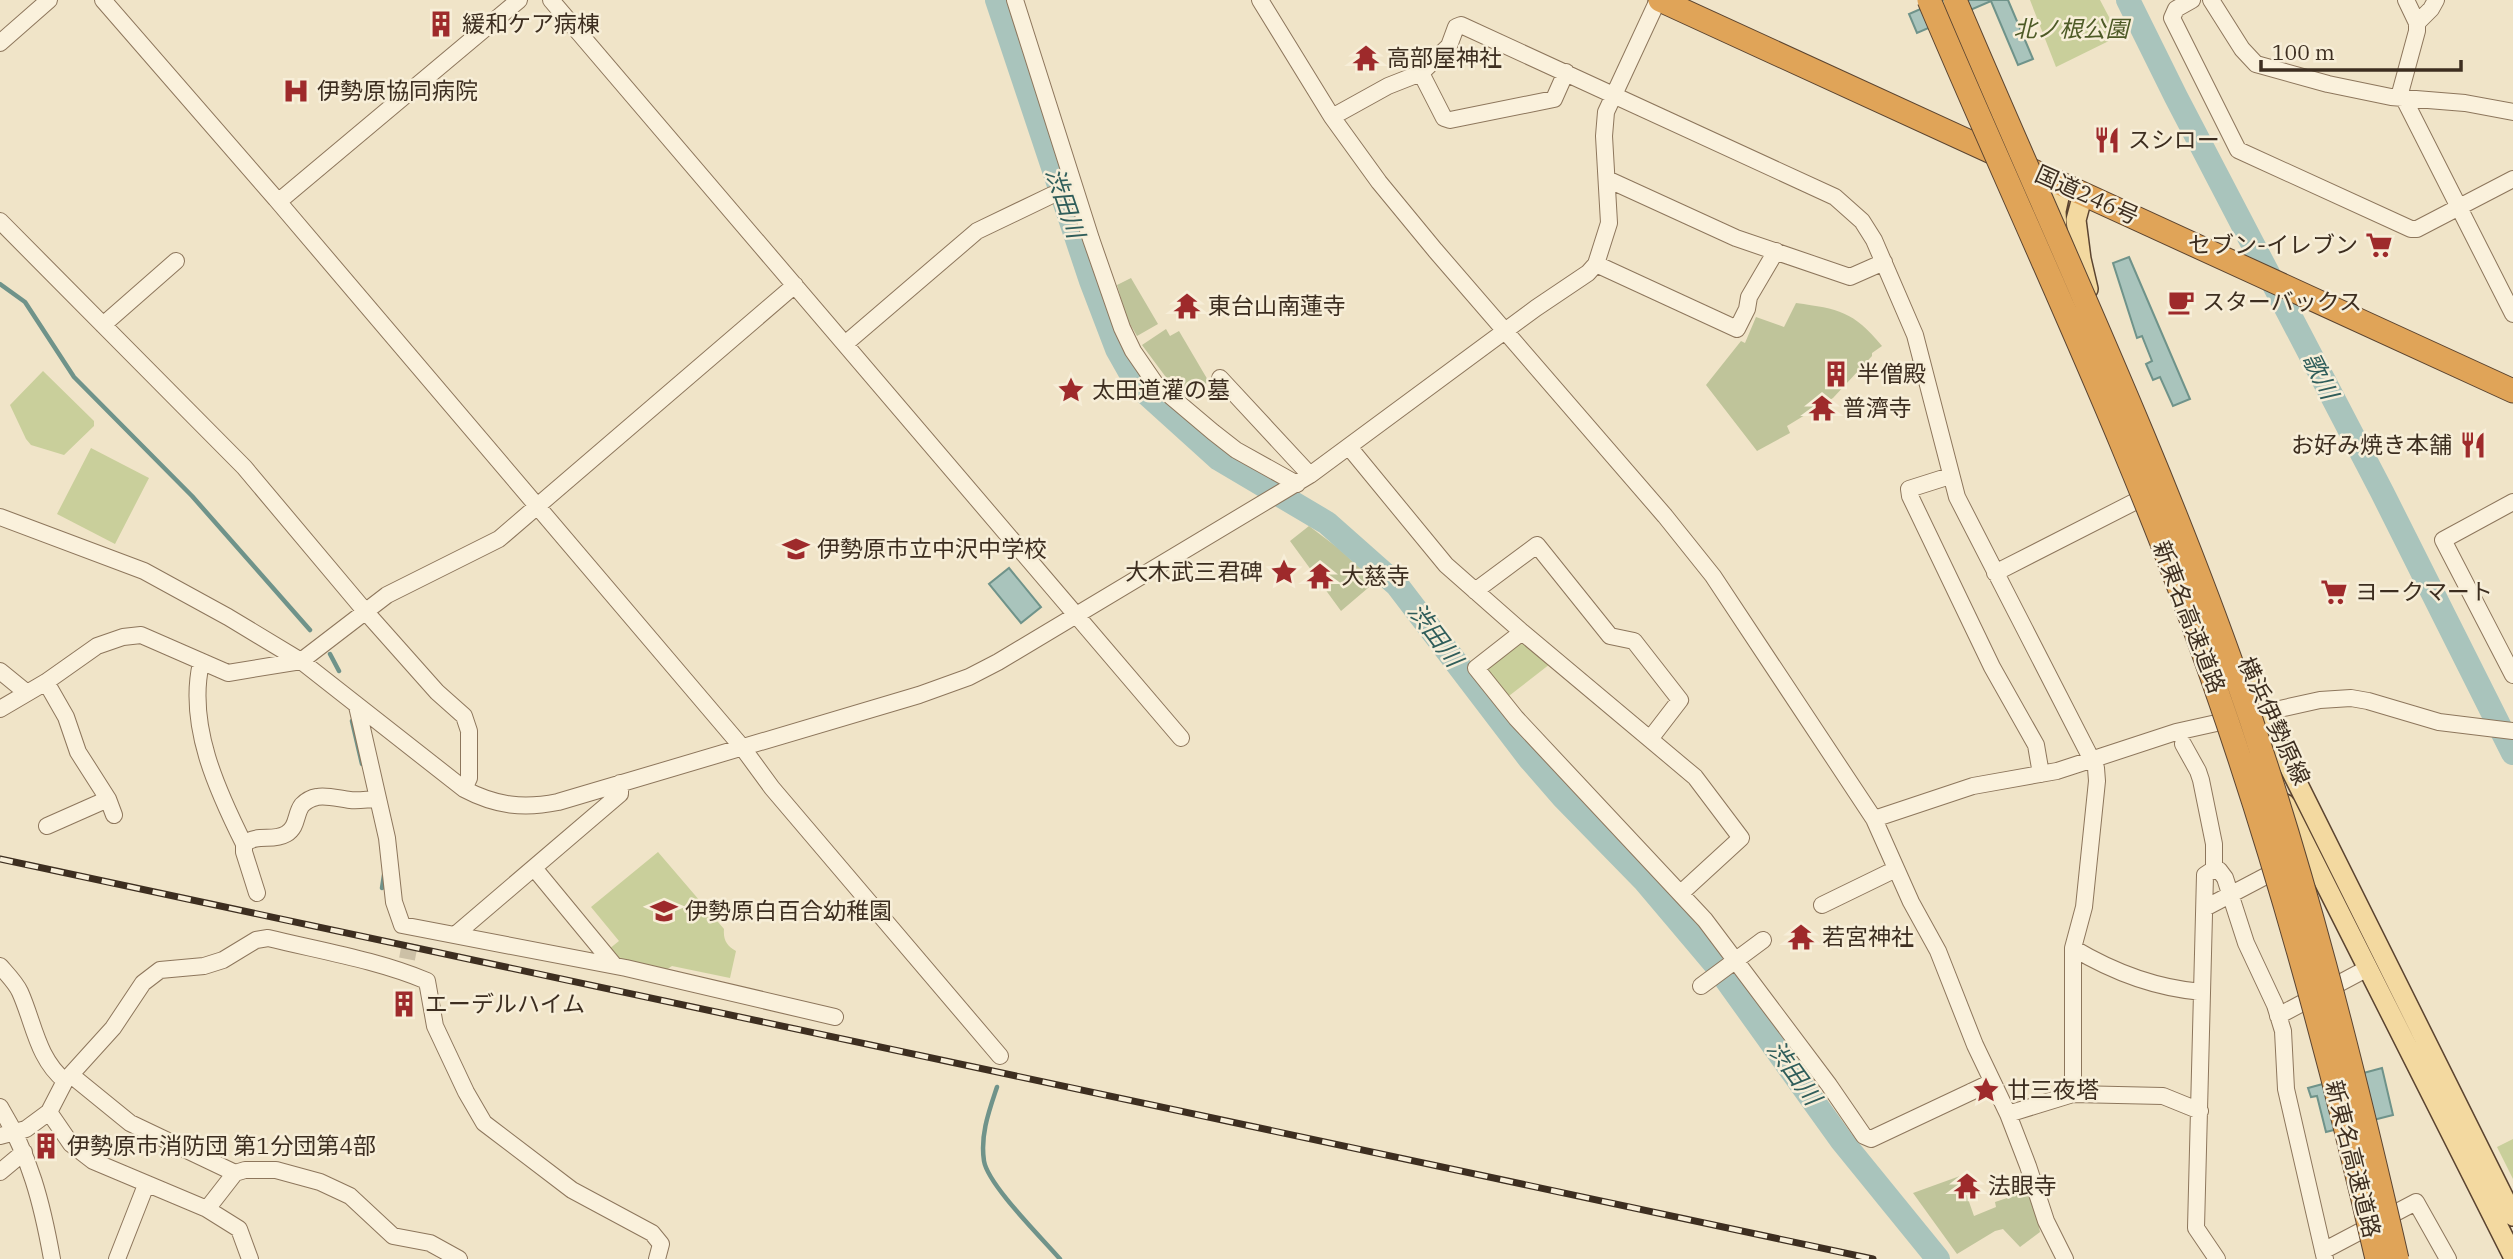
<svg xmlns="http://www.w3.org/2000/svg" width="2513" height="1259" viewBox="0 0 2513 1259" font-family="'IBM Plex Serif','Noto Sans JP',serif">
<rect width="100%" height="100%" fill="#f0e4c8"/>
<path fill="#c9cf9b" d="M2030 0H2100L2119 36 2056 67Z
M43 371 94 421V426L64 455 31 445 26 439 10 405Z
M91 448 149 478 115 544 57 514Z
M1519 639 1550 664 1505 699 1485 666Z
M658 852 724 929C723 940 727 946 736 951L730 978 672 966 663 972 620 962 609 949 619 941 591 907Z
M2513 1139V1179L2497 1147Z"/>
<path fill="#bfc49a" d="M1131 278 1158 324 1137 336 1127 319 1117 285Z
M1796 303C1839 309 1853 311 1882 346L1872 353V356L1833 398 1787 426 1790 433 1757 451 1706 385 1741 341 1745 343 1756 317 1784 327Z
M1166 329 1170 336 1179 331 1209 382 1184 394 1168 380 1142 345Z
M1309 526 1338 548 1375 582 1341 611 1290 541Z
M1960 1176 1974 1216 1996 1207 1995 1202 2028 1191 2038 1221 2040 1232 2020 1247 2003 1229 1995 1231 1957 1254 1913 1193Z"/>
<path fill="#a9c4bc" stroke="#6f938a" stroke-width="2" d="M1941 0H2008L2033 59 2018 65 1991 1 1917 33 1909 14Z
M2129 257 2190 399 2173 406 2160 377 2153 380 2146 364 2152 361 2142 336 2137 338 2113 263Z
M1009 568 1041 607 1021 623 989 584Z
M2382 1068 2393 1115 2326 1132 2317 1096 2311 1097 2308 1088Z"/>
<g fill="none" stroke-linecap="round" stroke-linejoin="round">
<path stroke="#6f938a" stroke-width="4.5" d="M0 284 25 302 74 377 192 496 310 630
M330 654 339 671
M352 721 362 764
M382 888 384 875
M997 1087C989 1111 980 1135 984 1161 988 1185 1042 1238 1060 1259"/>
<path stroke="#a9c4bc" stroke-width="24" d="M997 0 1091 281 1117 349 1130 372 1146 393 1219 459 1327 523 1397 585 1529 758 1563 797 1644 880 1715 964 1842 1141 1938 1259
M2128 0 2176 97 2382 492 2513 753"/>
<path stroke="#ccc0a6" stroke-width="16" stroke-dasharray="16 8" stroke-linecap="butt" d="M407 959 411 938"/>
<g stroke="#8d765c" stroke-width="18">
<path id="minor" d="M103 0 276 199 284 197 519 0
M551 0 1181 738
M1015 0 1091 239 1122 328 1133 351 1155 383 1213 432 1236 450 1297 484
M1260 0 1332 117 1379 182 1435 250 1665 516 1713 576 1874 819 1911 902 1938 951 1975 1045 2008 1114 2028 1166 2046 1221 2065 1259
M2192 0 2176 9 2172 18 2238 150 2411 229H2417L2513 179
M2211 0 2242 49 2256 64 2328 84 2391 97 2465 103 2513 112
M2417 23 2431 9 2436 0
M0 43 49 0
M1421 73 1444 118 1450 120 1554 99 1566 72
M2399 97 2417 31V23L2406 0
M2403 97 2513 314
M1332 117 1388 86 1421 73 1449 46 1456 27 1461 25 1835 197 1862 221 1874 240 1915 335 1957 497 2096 768 2097 781 2084 907 2073 948V1094
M1607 179 1736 238 1850 277 1884 262
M276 199 742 747 772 788 1000 1056
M0 221 244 467 365 611 437 692 464 716 469 731V778L464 789
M1596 264 1737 329 1747 309 1749 297 1776 251
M103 325 176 261
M845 344 977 231 1052 195
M1220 378 1310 475
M1349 447 1446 565 1522 632 1695 777 1741 838 1681 893
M1950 476 1909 489 1910 496 1992 667 2036 745 2041 774
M2513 502 2443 540 2513 675
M0 517 144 571 228 617 301 661 464 789C496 806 524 809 558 802L919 695 969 677 998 662 1310 475 1536 308 1588 273 1596 264 1609 223 1604 136 1606 112 1658 0
M1995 573 2148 495
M1475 591 1537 545 1610 636 1634 641 1680 700 1650 739
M1522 632 1476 668 1516 718 1705 920 1829 1085 1864 1136 1871 1139 1992 1082
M201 663C187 725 217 790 244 844
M0 671 27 693
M46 682 66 717 78 752 108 799 114 815
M357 706 387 838 394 902 402 925 626 968 835 1017
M0 709 46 682 97 646 123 637 141 635 228 673 301 661 387 595 499 539 795 285
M2183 744 2198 771 2201 780 2214 844V869L2205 875 2196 1228 2217 1259
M1874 819 1973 786 2057 771 2176 732 2320 700 2351 698 2368 701 2439 722 2513 731
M47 826 108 799
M534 868 614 965
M2214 869 2219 870 2225 878 2246 943 2275 1005 2283 1031 2286 1089 2325 1259
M257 893 244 852V844C258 833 272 842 286 834 298 827 295 814 302 805 306 801 311 798 317 797 327 795 340 799 350 800 359 801 369 799 378 799
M1822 905 1896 869
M2205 908 2283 867
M455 935 620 794V783
M2073 948C2113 972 2154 988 2202 992
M0 966C7 974 16 983 20 992 34 1023 37 1058 65 1081
M1701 986 1763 940
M2278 1016 2368 968
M71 1075 130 1123 235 1173
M0 1107C30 1156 42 1203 52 1259
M49 1112 65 1081 113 1028 143 983 160 970 204 966 223 960 256 940 268 938C321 951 377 960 427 981L435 1026 466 1092 484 1123 572 1190 652 1233 661 1244 657 1259
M2008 1114 2073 1094 2163 1096 2200 1111
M0 1136 26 1129 49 1112 71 1144 93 1161 207 1209 239 1229 250 1259
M0 1172 24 1152
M207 1209 235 1173 245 1170H276L320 1182 350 1196 393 1236 430 1243 459 1259
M2323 1251 2416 1202 2448 1259
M117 1259 146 1185"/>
</g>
<g stroke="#5b4430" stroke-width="22">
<path id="major" d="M2083 194 2076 220 2081 259 2088 289
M2057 231 2056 211 2062 184
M2249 686 2513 1216
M2285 804 2513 1256"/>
</g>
<g stroke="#5b4430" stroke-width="25">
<path id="highway" d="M1660 0 2513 391"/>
</g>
<use href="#minor" stroke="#faf1dc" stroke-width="16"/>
<use href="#major" stroke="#f3d9a0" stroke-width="19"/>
<use href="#highway" stroke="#e0a458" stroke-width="23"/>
<g stroke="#3d2e20" stroke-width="7">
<path id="rail" d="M0 859 1873 1259"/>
</g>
<use href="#rail" stroke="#f7eed8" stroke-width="4.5" stroke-dasharray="13" stroke-linecap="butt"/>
<g stroke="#5b4430" stroke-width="25" stroke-linecap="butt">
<path id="highway-bridge" d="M1929 0C2025 227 2133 450 2214 683 2280 871 2332 1064 2377 1259
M1955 0C2050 225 2155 446 2236 676 2303 866 2352 1063 2397 1259"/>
</g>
<use href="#highway-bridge" stroke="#e0a458" stroke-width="23"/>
</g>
<defs>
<g id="building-bare" transform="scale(2.1)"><path d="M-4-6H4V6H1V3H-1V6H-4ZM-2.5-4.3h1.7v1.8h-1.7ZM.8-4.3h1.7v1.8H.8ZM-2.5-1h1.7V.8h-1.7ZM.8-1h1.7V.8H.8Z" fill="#9e2a2b" stroke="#f7eed8" stroke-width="2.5" paint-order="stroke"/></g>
<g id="temple-bare" transform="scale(2.1)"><path d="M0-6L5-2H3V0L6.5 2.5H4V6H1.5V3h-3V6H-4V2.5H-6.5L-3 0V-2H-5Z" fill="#9e2a2b" stroke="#f7eed8" stroke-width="2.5" paint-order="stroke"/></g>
<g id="hospital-bare" transform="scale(2.1)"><path d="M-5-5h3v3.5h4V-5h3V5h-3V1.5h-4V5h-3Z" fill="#9e2a2b" stroke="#f7eed8" stroke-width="2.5" paint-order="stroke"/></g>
<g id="restaurant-bare" transform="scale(2.1)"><path d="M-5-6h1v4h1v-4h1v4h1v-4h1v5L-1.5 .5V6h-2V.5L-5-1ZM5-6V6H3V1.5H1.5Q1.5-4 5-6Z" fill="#9e2a2b" stroke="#f7eed8" stroke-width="2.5" paint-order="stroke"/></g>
<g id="supermarket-bare" transform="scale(2.1)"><path d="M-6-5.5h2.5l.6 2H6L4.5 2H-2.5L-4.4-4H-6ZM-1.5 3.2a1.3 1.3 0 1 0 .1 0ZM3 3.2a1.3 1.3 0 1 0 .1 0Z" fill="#9e2a2b" stroke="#f7eed8" stroke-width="2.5" paint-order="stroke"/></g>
<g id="cafe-bare" transform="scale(2.1)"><path d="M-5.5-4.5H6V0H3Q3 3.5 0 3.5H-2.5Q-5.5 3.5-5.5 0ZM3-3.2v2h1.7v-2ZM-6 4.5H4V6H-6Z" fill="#9e2a2b" stroke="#f7eed8" stroke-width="2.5" paint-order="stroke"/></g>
<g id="sight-bare" transform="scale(2.1)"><path d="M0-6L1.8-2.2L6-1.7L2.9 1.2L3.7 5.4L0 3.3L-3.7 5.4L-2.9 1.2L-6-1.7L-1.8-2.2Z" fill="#9e2a2b" stroke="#f7eed8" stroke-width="2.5" paint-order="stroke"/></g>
<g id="school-bare" transform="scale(2.1)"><path d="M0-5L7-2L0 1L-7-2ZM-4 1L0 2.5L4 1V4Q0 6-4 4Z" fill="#9e2a2b" stroke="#f7eed8" stroke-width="2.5" paint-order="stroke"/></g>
</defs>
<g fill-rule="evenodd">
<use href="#building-bare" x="441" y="24"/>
<use href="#temple-bare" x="1366" y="58"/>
<use href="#hospital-bare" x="296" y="91"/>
<use href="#restaurant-bare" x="2107" y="140"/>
<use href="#supermarket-bare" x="2379" y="245"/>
<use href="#cafe-bare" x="2181" y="302"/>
<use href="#temple-bare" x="1187" y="306"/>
<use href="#building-bare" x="1836" y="374"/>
<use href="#sight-bare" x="1071" y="390"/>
<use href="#temple-bare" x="1822" y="408"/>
<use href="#restaurant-bare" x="2473" y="445"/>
<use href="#school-bare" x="796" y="549"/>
<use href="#sight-bare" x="1284" y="572"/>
<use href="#temple-bare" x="1320" y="576"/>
<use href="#supermarket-bare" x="2334" y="592"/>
<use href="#school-bare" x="664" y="911"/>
<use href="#temple-bare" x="1801" y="937"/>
<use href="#building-bare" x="404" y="1004"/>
<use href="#sight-bare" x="1986" y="1090"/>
<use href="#building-bare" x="46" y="1146"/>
<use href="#temple-bare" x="1967" y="1186"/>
</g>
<g text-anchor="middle" stroke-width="5" stroke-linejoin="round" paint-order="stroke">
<g font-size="23" fill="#3d2e20" stroke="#f7eed8" text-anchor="start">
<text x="462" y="32">緩和ケア病棟</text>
<text x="1387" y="66">高部屋神社</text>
<text x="317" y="99">伊勢原協同病院</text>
<text x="2128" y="148">スシロー</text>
<text x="2358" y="253" text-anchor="end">セブン-イレブン</text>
<text x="2202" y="310">スターバックス</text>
<text x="1208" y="314">東台山南蓮寺</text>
<text x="1857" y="382">半僧殿</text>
<text x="1092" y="398">太田道灌の墓</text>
<text x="1843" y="416">普濟寺</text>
<text x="2452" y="453" text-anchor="end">お好み焼き本舗</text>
<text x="817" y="557">伊勢原市立中沢中学校</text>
<text x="1263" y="580" text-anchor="end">大木武三君碑</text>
<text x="1341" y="584">大慈寺</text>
<text x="2355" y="600">ヨークマート</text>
<text x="685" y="919">伊勢原白百合幼稚園</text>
<text x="1822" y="945">若宮神社</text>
<text x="425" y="1012">エーデルハイム</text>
<text x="2007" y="1098">廿三夜塔</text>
<text x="67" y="1154">伊勢原市消防団 第1分団第4部</text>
<text x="1988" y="1194">法眼寺</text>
</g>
<g font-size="23" font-style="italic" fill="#4d5a26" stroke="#f7eed8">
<text x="2071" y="37">北ノ根公園</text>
</g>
<g font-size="23" fill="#3d2e20" stroke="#f7eed8">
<text transform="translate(2087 195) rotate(24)" y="8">国道246号</text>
<text transform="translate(2189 617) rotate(69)" y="8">新東名高速道路</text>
<text transform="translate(2274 721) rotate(65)" y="8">横浜伊勢原線</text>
<text transform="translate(2353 1159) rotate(76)" y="8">新東名高速道路</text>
</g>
<g font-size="24" font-style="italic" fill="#2f5d5a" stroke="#f7eed8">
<text transform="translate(1065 203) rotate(71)" y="8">渋田川</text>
<text transform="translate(2320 376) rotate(63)" y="8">歌川</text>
<text transform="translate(1435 635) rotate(53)" y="8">渋田川</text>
<text transform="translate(1794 1073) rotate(54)" y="8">渋田川</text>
</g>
</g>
<path d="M2261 60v10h200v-10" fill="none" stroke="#3d2e20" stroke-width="3.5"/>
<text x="2272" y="60" font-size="21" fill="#3d2e20" stroke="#f7eed8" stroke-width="5" paint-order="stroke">100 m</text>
</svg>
